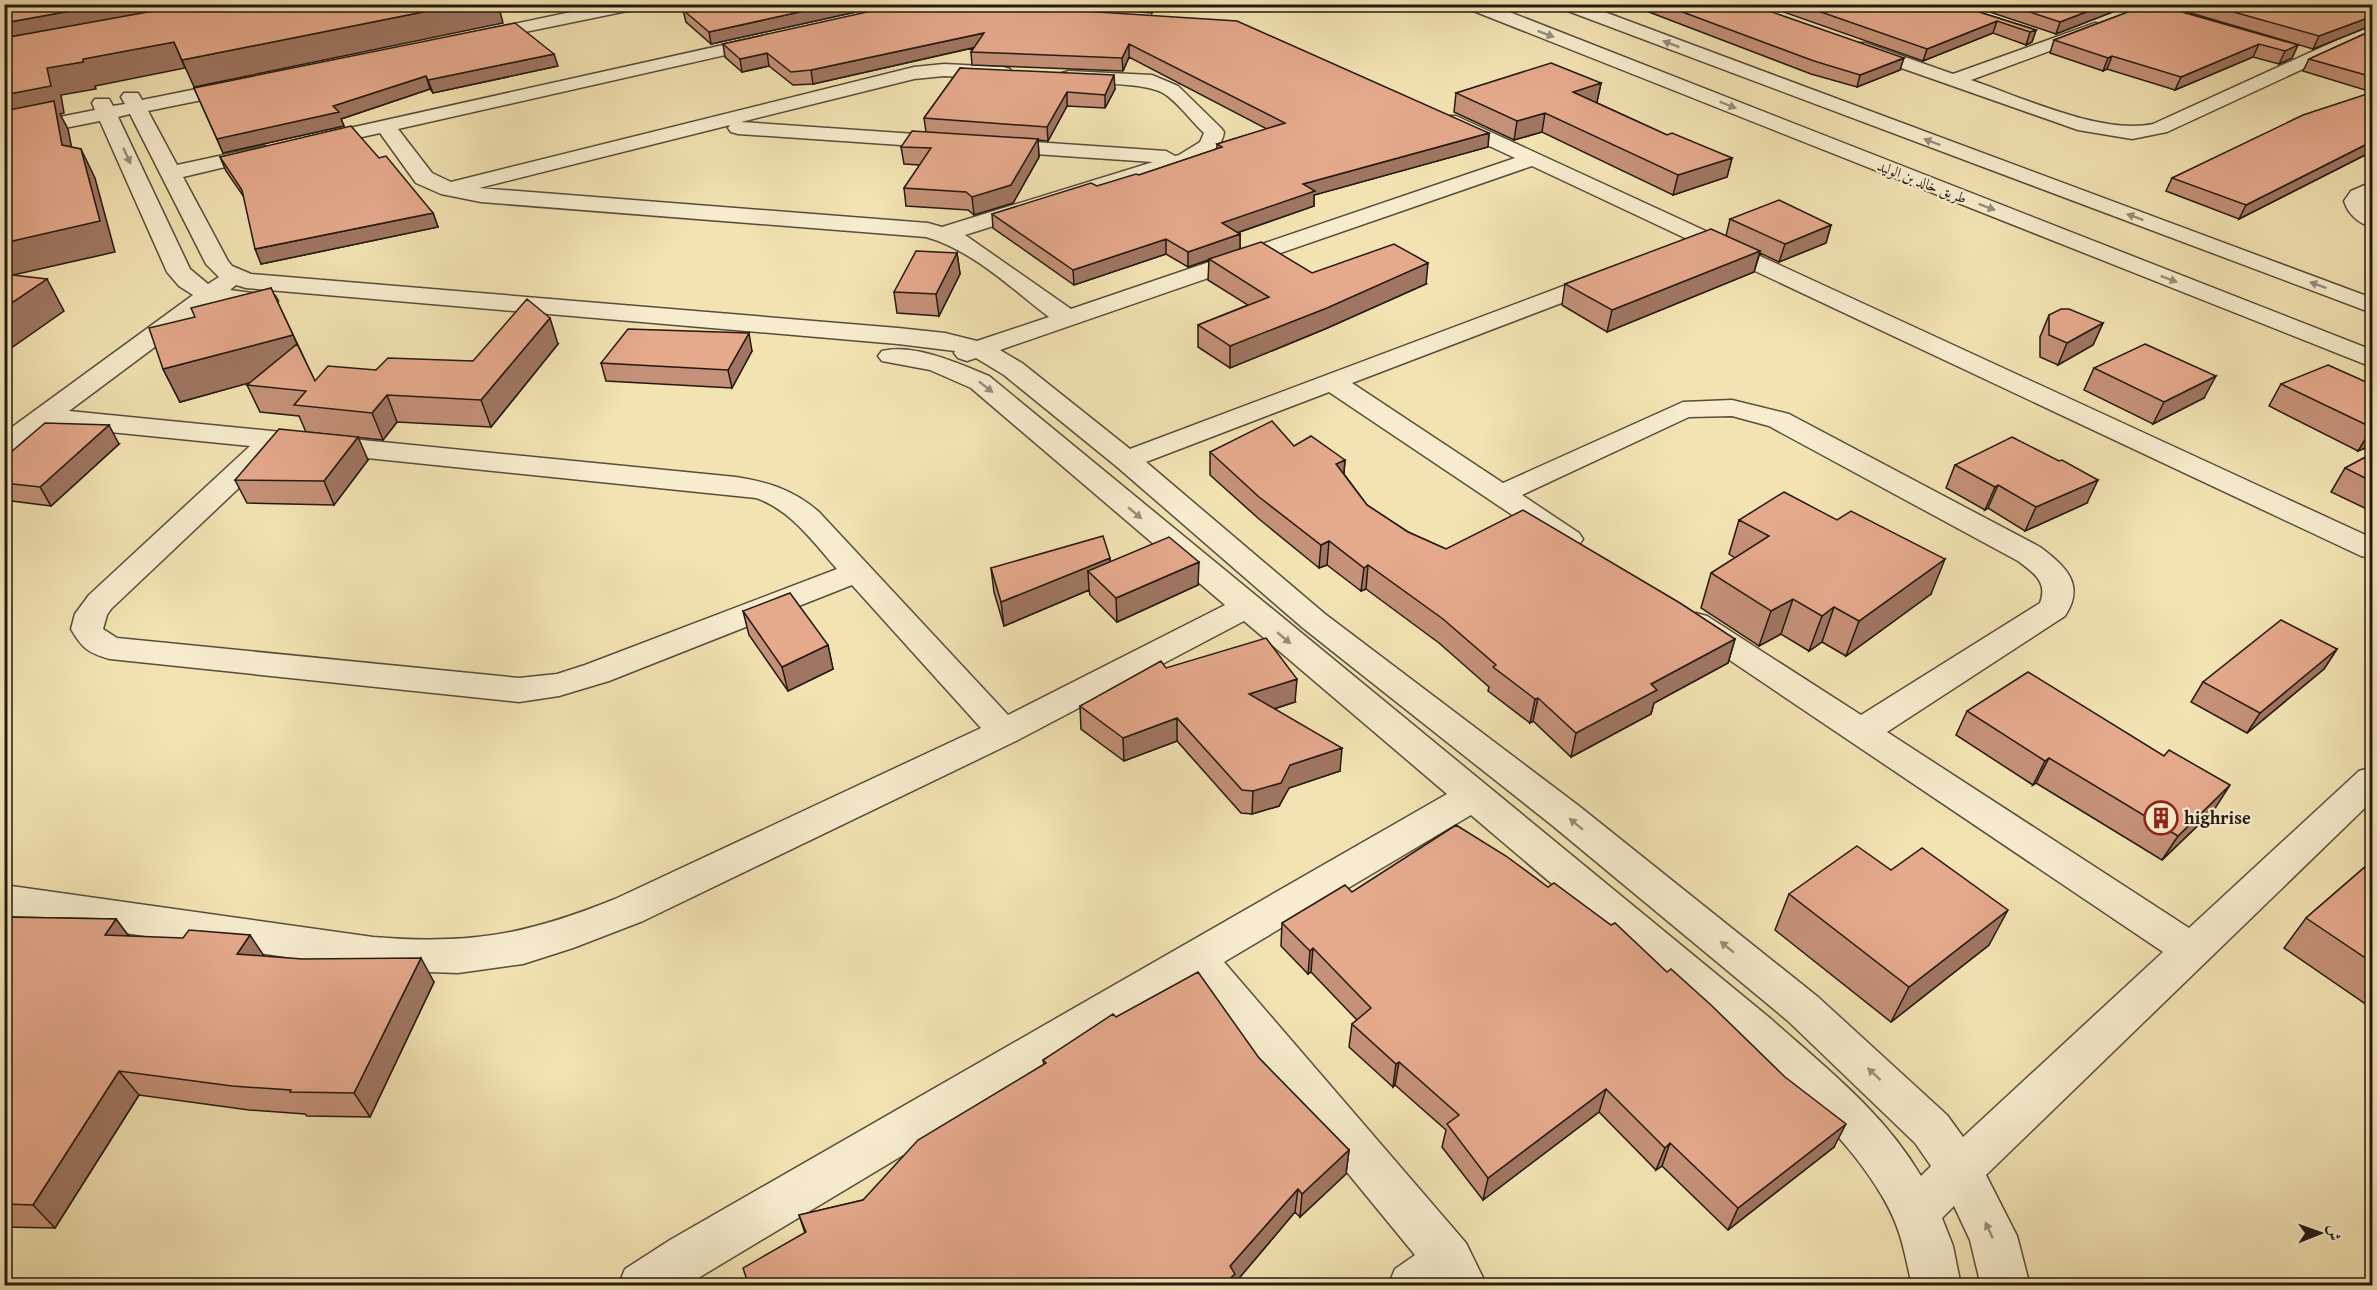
<svg xmlns="http://www.w3.org/2000/svg" width="2377" height="1290" viewBox="0 0 2377 1290" font-family="'Gentium Book Plus',Amiri,serif">
<rect width="100%" height="100%" fill="#f3e3b3"/>
<filter id="stains"><feTurbulence type="fractalNoise" baseFrequency=".00333" numOctaves="4"/><feColorMatrix values="0 0 0 0 .2 0 0 0 0 .09 0 0 0 0 .02 0 0 0 .5 -.17"/></filter>
<radialGradient id="worn" r=".72"><stop offset=".6" stop-color="#630" stop-opacity="0"/><stop offset="1" stop-color="#630" stop-opacity=".3"/></radialGradient>
<g fill="none" stroke-linecap="round" stroke-linejoin="round">
<g stroke="#584c3a" stroke-width="3">
<path id="minor" d="M609 4H645L637 9 476 42 470 41 467 37 470 33 476 32Z
M1464 4H1489L2372 350V367L1466 8Z
M1558 4H1583L2372 298V313L1560 8Z
M2121 4H2149L2191 17 2194 21 2191 25 2185 26 2123 8Z
M2095 23 2101 24 2104 28 2101 32 1971 80C2021 97 2102 135 2153 124L2366 27 2372 26V37L2167 132 2132 139 2078 130 1853 51 1850 47 1853 43H1865L1953 74Z
M768 35 774 36 777 40 774 44 398 129 432 173 451 182 914 67 944 64 1003 67 1010 69 1012 73 1010 77 1003 79 944 76 914 79 741 122 1166 151 1175 156 1179 155 1200 142 1204 133C1191 121 1178 102 1163 93 1143 82 1094 84 1069 83L1062 81 1060 77 1062 73 1069 71 1152 75 1178 86 1221 128 1224 132C1222 149 1206 155 1193 163L965 235 1071 309 1515 158 1442 124 1439 120 1442 116H1456L2372 538V558L2361 556 1532 166 1000 350 1022 363 1130 449 1598 273 1606 271 1614 273 1618 278 1614 283 1352 383 1503 483 1683 402 1732 400 1789 414 2040 547C2065 566 2086 584 2065 616L1887 732 2189 928 2359 771 2372 767V801L1986 1175 2017 1236 2030 1286H1981L1970 1240 1954 1206 1942 1218 1953 1246 1961 1286H1912C1904 1250 1901 1228 1882 1196 1841 1125 1758 1059 1695 1006 1621 942 1546 879 1471 815L1224 962 1466 1243 1487 1286H1388L1395 1269 1415 1255 1191 982 685 1286H618L625 1269 670 1240 1447 794 1244 621 1016 741 643 921 573 948 523 964 458 973 373 970 4 915V885L373 937C469 945 526 935 615 899L981 728 852 585 609 681 559 696 519 702 110 659C88 653 82 648 71 629L75 614 89 595 250 446 50 426 14 453 4 455V433L193 295 179 286 167 272 100 121 4 140V128L95 110 92 103 95 99H109L113 106 125 104 121 97 124 93H138L142 100 241 80 248 82 251 86 248 90 241 92 148 111 177 165 265 146 272 148 275 152 272 156 183 177 228 261 232 266 251 274 898 328 945 333 977 341 1049 317C1011 288 972 250 926 237L481 202 441 194 416 183 380 133 312 148 305 146 302 142 305 138ZM130 114 206 264 219 277 208 284 190 269 118 117ZM730 125 728 128 731 132 738 134 1153 162 942 227 928 223 479 188ZM236 285 246 288 898 344 955 351 954 353 958 358 967 361 976 358 1004 375 1116 466 1303 628 1553 826 1788 1021 1915 1143 1931 1166 1921 1176C1884 1113 1825 1067 1771 1019L989 376C960 364 914 343 882 351L878 356 882 361 930 370 971 388 1225 605 1008 715 819 512C794 490 768 482 736 477L69 411 215 302 266 308 275 306 278 301 275 296 230 290ZM1329 392 1557 545 1568 548 1579 545 1583 539 1579 533 1522 495 1689 417 1732 416 1769 426 2018 561C2034 573 2048 582 2040 603L1861 715 1707 616 1696 613 1685 616 1680 623 1685 630 2163 952 1963 1137 1947 1115 1818 997 1579 806 1325 614 1146 462ZM280 449 756 498C791 510 813 542 837 569L585 665 557 674 519 678 117 638 103 629 107 615 111 609Z
M2372 182V197L2366 201 2372 209V227C2359 224 2348 214 2344 201L2351 191Z"/>
</g>
<use href="#minor" fill="#f7edce" fill-rule="evenodd"/>
</g>
<path fill="#c59178" stroke="#251a11" stroke-width="1.5" d="M708 4H892L711 44 686 22 683 10Z
M973 4 1489 133 1488 147 1314 195V206L1237 233 1240 234V249L1312 273 1426 284 1325 329 1230 368 1198 347V325L1248 305 1208 280 1209 260 1188 267 1166 254 1074 285 993 228 992 214 1139 175 1217 149V144L1267 129 1129 57 1123 71 972 65 971 52 973 48 813 84 793 85 769 66 742 72 725 57 723 44Z
M1021 4H1157L1152 13Z
M1628 4H1749L1900 70 1857 87 1811 74Z
M1761 4H1954L2036 30 2032 42 2026 45 1993 33 1923 61Z
M1966 4H2125L2123 8 2056 34Z
M2149 4 2298 45 2292 58 2279 64 2253 57 2175 90 2107 69 2103 71 2050 53 2054 40Z
M2160 4H2351L2373 10V25L2313 49Z
M2358 4H2373V9Z
M2373 30V151L2239 219 2166 191 2172 178 2372 92 2303 71 2309 59Z
M558 66 433 93 430 89 341 119 344 126 223 153 194 88Z
M960 68 1115 89 1105 108 1067 106 1048 141 1038 140 1039 157 1013 203 974 215 968 210 906 206 904 188 920 165 904 164 901 147 926 132 924 118Z
M1601 83 1597 102H1595L1667 135 1732 158 1727 177 1673 195 1542 132 1514 140 1454 112 1456 93Z
M220 157 379 158 433 213 438 227 261 264 244 197 226 171Z
M1730 219 1831 225 1826 243 1779 262 1760 253 1754 272 1607 332 1562 305 1565 284 1726 236Z
M957 253 960 274 939 316 897 313 894 292Z
M271 288 315 381 376 370 473 361 558 344 491 427 397 422 383 440 306 432 299 416 260 412 247 385 251 382 180 402 163 369Z
M2049 315 2103 323 2093 345 2058 365 2040 357V337Z
M752 351 732 388 606 381 601 363Z
M2094 368 2204 398 2153 424 2084 390Z
M2281 384 2373 385V445L2358 451 2269 406Z
M119 444 51 506 4 500V458Z
M1294 446 1345 460 1344 474 1367 505 1408 532 1446 549 1735 639 1728 663 1654 703 1651 714 1571 757 1533 721 1530 723 1488 691 1489 687 1439 643 1366 589 1361 591 1327 565 1319 568 1259 519 1210 475V452Z
M2373 453V512L2331 492 2345 468Z
M368 460 334 505 247 503 235 480Z
M1955 465 2087 503 2025 531 1988 508 1985 510 1946 488Z
M1739 520 1931 594 1846 656 1822 642 1809 651 1781 634 1759 646 1701 608 1711 573 1735 558 1729 554Z
M1111 562 1198 585 1117 622 1090 595 1089 590 1004 626 994 592 991 568Z
M743 611 828 645 833 669 788 691 749 635Z
M2337 649 2324 669 2247 733 2191 702 2203 682Z
M1166 668 1295 702 1274 709 1340 771 1289 788 1279 806 1252 814 1241 813 1177 741 1124 761 1081 729 1080 706Z
M1967 711 2164 756 2214 810 2162 860 2036 783 2033 785 1956 735Z
M2373 860V1009L2284 948 2306 918Z
M1891 870 1989 945 1891 1022 1775 930 1789 894Z
M1352 892 1834 1147 1728 1230 1662 1166 1656 1170 1599 1112 1483 1200 1442 1147 1446 1130 1395 1085 1393 1087 1349 1047 1352 1024 1357 1020 1311 972 1308 974 1281 946 1282 923Z
M4 917 116 919 128 936 434 982 370 1117 307 1116 305 1114 249 1110 139 1095 55 1228 4 1227Z
M1116 1017 1259 1058 1349 1150 1346 1174 1300 1217 1295 1212 1235 1283 805 1233 799 1215 863 1200 1044 1065 1043 1060Z"/>
<path fill="#a07662" stroke="#251a11" stroke-width="1.5" d="M109 4H257L4 52V23Z
M463 4H498L503 23 194 87 182 60Z
M836 4H892L711 44 709 32Z
M1152 4H1157L1152 13Z
M2107 4H2125L2123 8 2056 34 2060 22Z
M2373 16V25L2313 49 2319 36Z
M1997 21 1993 33 1923 61 1927 49Z
M2036 30 2032 42 2026 45 2030 32Z
M984 33 985 45 813 84 811 70Z
M174 42 185 68 95 86 96 89 61 95 64 113 60 114 68 129 77 174 4 126V95L47 68 83 59Z
M1129 44V57L1123 71 1122 58Z
M2259 44 2253 57 2175 90 2181 77Z
M2298 45 2292 58 2279 64 2285 51Z
M767 53 769 66 742 72 740 59Z
M554 54 558 66 433 93 428 80Z
M2112 56 2107 69 2103 71 2108 58Z
M1904 58 1900 70 1857 87 1860 75Z
M1114 75 1115 89 1105 108V95Z
M426 76 430 89 341 119 344 126 223 153 217 139 333 106Z
M1601 83 1597 102 1570 111 1573 92Z
M1067 92V106L1048 141 1047 127Z
M1545 113 1542 132 1514 140 1517 121Z
M1489 133 1488 147 1314 195V206L1222 238V223L1303 184Z
M1038 139 1039 157 1013 203 974 215 972 197Z
M2373 141V151L2239 219 2246 205Z
M81 149 95 178 115 252 4 277V243Z
M1732 158 1727 177 1673 195 1678 175Z
M433 213 438 227 261 264 255 249Z
M1831 225 1826 243 1779 262 1785 244Z
M1240 234V249L1188 267V252Z
M1166 239V254L1074 285 1073 270Z
M1760 251 1754 272 1607 332 1612 310Z
M957 253 960 274 939 316 936 294Z
M1428 263 1426 284 1325 329 1230 368V346Z
M47 279 64 311 4 353V308Z
M550 318 558 344 491 427 481 400Z
M2103 323 2093 345 2058 365 2067 343Z
M749 333 752 351 732 388 728 370Z
M293 335 307 367 180 402 163 369Z
M2216 376 2204 398 2153 424 2164 402Z
M387 395 397 422 383 440 372 413Z
M109 425 119 444 51 506 40 487Z
M2372 428H2373V445L2358 451Z
M358 437 368 460 334 505 324 481Z
M1345 460 1343 482 1336 464Z
M2098 480 2087 503 2025 531 2036 507Z
M1998 485 1988 508 1985 510 1995 487Z
M1329 541 1327 565 1319 568 1321 545Z
M1110 558 1111 581 1088 571 1089 590 1004 626 1001 602Z
M1945 559 1931 594 1846 656 1859 621Z
M1199 562 1198 585 1117 622 1116 598Z
M1368 565 1366 589 1361 591 1364 568Z
M1793 599 1781 634 1759 646 1771 611Z
M1834 607 1822 642 1809 651 1822 616Z
M1735 639 1728 663 1654 703 1651 714 1571 757 1576 733 1651 684Z
M828 645 833 669 788 691 782 667Z
M2337 649 2324 669 2247 733 2260 713Z
M1297 679 1295 702 1248 717 1249 694Z
M1538 698 1533 721 1530 723 1535 699Z
M1177 718V741L1124 761 1123 738Z
M1342 748 1340 771 1289 788 1279 806 1252 814 1253 791 1290 765Z
M2049 758 2036 783 2033 785 2045 761Z
M2230 785 2214 810 2162 860 2178 836Z
M2008 910 1989 945 1891 1022 1909 987Z
M116 919 134 943 105 935Z
M250 935 266 959 237 954Z
M1313 948 1311 972 1308 974 1310 951Z
M421 958 434 982 370 1117 354 1093Z
M1399 1062 1395 1085 1393 1087 1396 1064Z
M119 1071 139 1095 55 1228 33 1205Z
M1606 1089 1599 1112 1483 1200 1488 1178Z
M1846 1124 1834 1147 1728 1230 1738 1208Z
M1670 1143 1662 1166 1656 1170 1665 1148Z
M1349 1150 1346 1174 1300 1217 1302 1194Z
M1298 1189 1295 1212 1235 1283V1286H1221L1230 1266Z"/>
<path fill="#e5a98c" stroke="#251a11" stroke-width="1.5" d="M4 4H109L4 23Z
M192 4H463L182 60 174 42 83 59V62L47 68 51 86 4 95V38Z
M708 4H836L709 32 683 10Z
M917 4H973L1237 21 1489 133 1303 184 1315 191 1222 223 1240 234 1188 252 1166 239 1073 270 992 214 1091 183 1097 186 1136 174 1139 175 1222 147 1217 144 1285 123 1129 44 1122 58 971 52 984 33 811 70 791 72 767 53 740 59 723 44 894 6Z
M1661 4H1749L1904 58 1860 75 1814 61Z
M1798 4H1954L2036 30 2030 32 1997 21 1927 49Z
M2006 4H2107L2060 22Z
M2149 4H2154L2298 45 2285 51 2259 44 2181 77 2112 56 2108 58 2054 40Z
M2205 4H2351L2373 10V16L2319 36Z
M515 23 554 54 428 80 426 76 333 106 339 112 217 139 194 88Z
M2373 30V77L2309 59Z
M1551 63 1601 83 1573 92 1667 135 1672 133 1732 158 1678 175 1545 113 1517 121 1456 93Z
M960 68 1114 75 1105 95 1067 92 1047 127 924 118Z
M2373 92V141L2246 205 2172 178 2303 115Z
M54 101 62 145 81 149 100 221 4 243V111Z
M351 126 379 158 386 156 433 213 255 249 242 190 220 157Z
M912 131 1038 139 1011 185 972 197 966 192 904 188 931 148 901 147Z
M1779 200 1831 225 1785 244 1730 219Z
M1711 229 1760 251 1612 310 1565 284Z
M1261 242 1312 273 1394 244 1428 263 1327 308 1230 346 1198 325 1269 297 1209 259Z
M916 251 957 253 936 294 894 292Z
M4 274 47 279 4 308Z
M271 288 293 335 163 369 149 328 195 317 191 308Z
M527 299 550 318 481 400 387 395 372 413 294 405 306 391 247 385 297 344 315 381 328 366 376 370 388 358 473 361Z
M2061 309H2069L2103 323 2067 343 2049 335V315Z
M628 329 749 333 728 370 601 363Z
M2145 344 2216 376 2164 402 2094 368Z
M2328 365 2373 385V428L2281 384Z
M1272 421 1294 446 1311 436 1345 460 1336 464 1367 505 1408 532 1446 549 1523 510 1680 603 1735 639 1651 684 1657 690 1576 733 1538 698 1535 699 1493 667 1496 665 1443 619 1368 565 1364 568 1329 541 1321 545 1259 497 1210 452Z
M45 423 109 425 40 487 4 483V458Z
M279 429 358 437 324 481 235 480Z
M2012 437 2059 461 2062 460 2098 480 2036 507 1998 485 1995 487 1955 465Z
M2373 453V482L2345 468Z
M1784 492 1837 520 1851 511 1945 559 1859 621 1834 607 1822 616 1793 599 1771 611 1711 573 1769 536 1739 520Z
M1103 536 1110 558 1001 602 991 568Z
M1169 537 1199 562 1116 598 1088 571Z
M790 593 828 645 782 667 743 611Z
M2281 620 2337 649 2260 713 2203 682Z
M1266 638 1297 679 1249 694 1342 748 1290 765 1281 783 1253 791 1242 790 1177 718 1123 738 1080 706 1161 661 1166 668Z
M2028 672 2164 756 2169 750 2230 785 2178 836 2049 758 2045 761 1967 711Z
M1456 825 1506 856 1548 887 1554 883 1611 925 1615 923 1667 972 1671 969 1711 1005 1785 1077 1846 1124 1738 1208 1670 1143 1665 1148 1606 1089 1488 1178 1447 1124 1459 1115 1399 1062 1396 1064 1352 1024 1371 1008 1313 948 1310 951 1282 923 1345 885 1352 892Z
M1857 846 1891 870 1922 848 2008 910 1909 987 1789 894Z
M2373 860V963L2306 918Z
M4 917 116 919 105 935 183 938 189 930 250 935 237 954 302 959 421 958 354 1093 290 1092 291 1090 232 1086 119 1071 33 1205 4 1204Z
M1198 972 1259 1058 1349 1150 1302 1194 1298 1189 1230 1266 1235 1274 1221 1286H744L748 1283 743 1268 806 1232 799 1215 863 1200 918 1140 1046 1063 1043 1060 1113 1014 1116 1017Z"/>
<defs><path id="oneway-solid" d="M-6-.8H1V-3.2L6.5 0L1 3.2V.8H-6Z" transform="scale(1.5)"/></defs>
<g fill="#988e79">
<use href="#oneway-solid" transform="translate(1546 34) rotate(21)"/>
<use href="#oneway-solid" transform="translate(1671 44) rotate(-159)"/>
<use href="#oneway-solid" transform="translate(1728 105) rotate(22)"/>
<use href="#oneway-solid" transform="translate(1932 142) rotate(-159)"/>
<use href="#oneway-solid" transform="translate(127 156) rotate(65)"/>
<use href="#oneway-solid" transform="translate(1987 207) rotate(21)"/>
<use href="#oneway-solid" transform="translate(2135 217) rotate(-160)"/>
<use href="#oneway-solid" transform="translate(2169 279) rotate(21)"/>
<use href="#oneway-solid" transform="translate(2318 285) rotate(-160)"/>
<use href="#oneway-solid" transform="translate(986 387) rotate(38)"/>
<use href="#oneway-solid" transform="translate(1135 513) rotate(40)"/>
<use href="#oneway-solid" transform="translate(1284 638) rotate(40)"/>
<use href="#oneway-solid" transform="translate(1576 824) rotate(-141)"/>
<use href="#oneway-solid" transform="translate(1727 947) rotate(-141)"/>
<use href="#oneway-solid" transform="translate(1874 1074) rotate(-137)"/>
<use href="#oneway-solid" transform="translate(1989 1230) rotate(-115)"/>
</g>
<defs>
<g id="building-ring" transform="scale(1.725)"><circle r="9.5" fill="#f7edce" stroke="#8f2418" stroke-width="1.5"/><path d="M-4-6H4V6H1V3H-1V6H-4ZM-2.5-4.3h1.7v1.8h-1.7ZM.8-4.3h1.7v1.8H.8ZM-2.5-1h1.7V.8h-1.7ZM.8-1h1.7V.8H.8Z" fill="#8f2418"/></g>
</defs>
<g fill-rule="evenodd">
<use href="#building-ring" x="2161" y="818"/>
</g>
<g text-anchor="middle" stroke-width="4.5" stroke-linejoin="round" paint-order="stroke">
<g font-size="15" fill="#251a11" stroke="#f7edce">
<text transform="translate(1922 182) rotate(21)" y="5">طريق خالد بن الوليد</text>
</g>
<g font-size="18" font-weight="bold" fill="#251a11" stroke="#f7edce" text-anchor="start">
<text x="2184" y="824">highrise</text>
</g>
</g>
<rect width="2377" height="1290" fill="none" stroke="#f3e3b3" stroke-width="24"/>
<rect x="6" y="6" width="2365" height="1278" fill="none" stroke="#251a11" stroke-width="3"/>
<rect x="12" y="12" width="2353" height="1266" fill="none" stroke="#251a11" stroke-width="1.5"/>
<g transform="translate(2320 1233) rotate(89)" stroke="#f7edce" stroke-width="4.5" paint-order="stroke">
<path d="M0-4.5L10 22L0 15L-10 22Z" fill="#251a11"/>
<text y="-9" font-size="16" font-weight="bold" text-anchor="middle" fill="#251a11">ش</text>
</g>
<rect width="100%" height="100%" filter="url(#stains)"/>
<rect width="100%" height="100%" fill="url(#worn)"/>
</svg>
